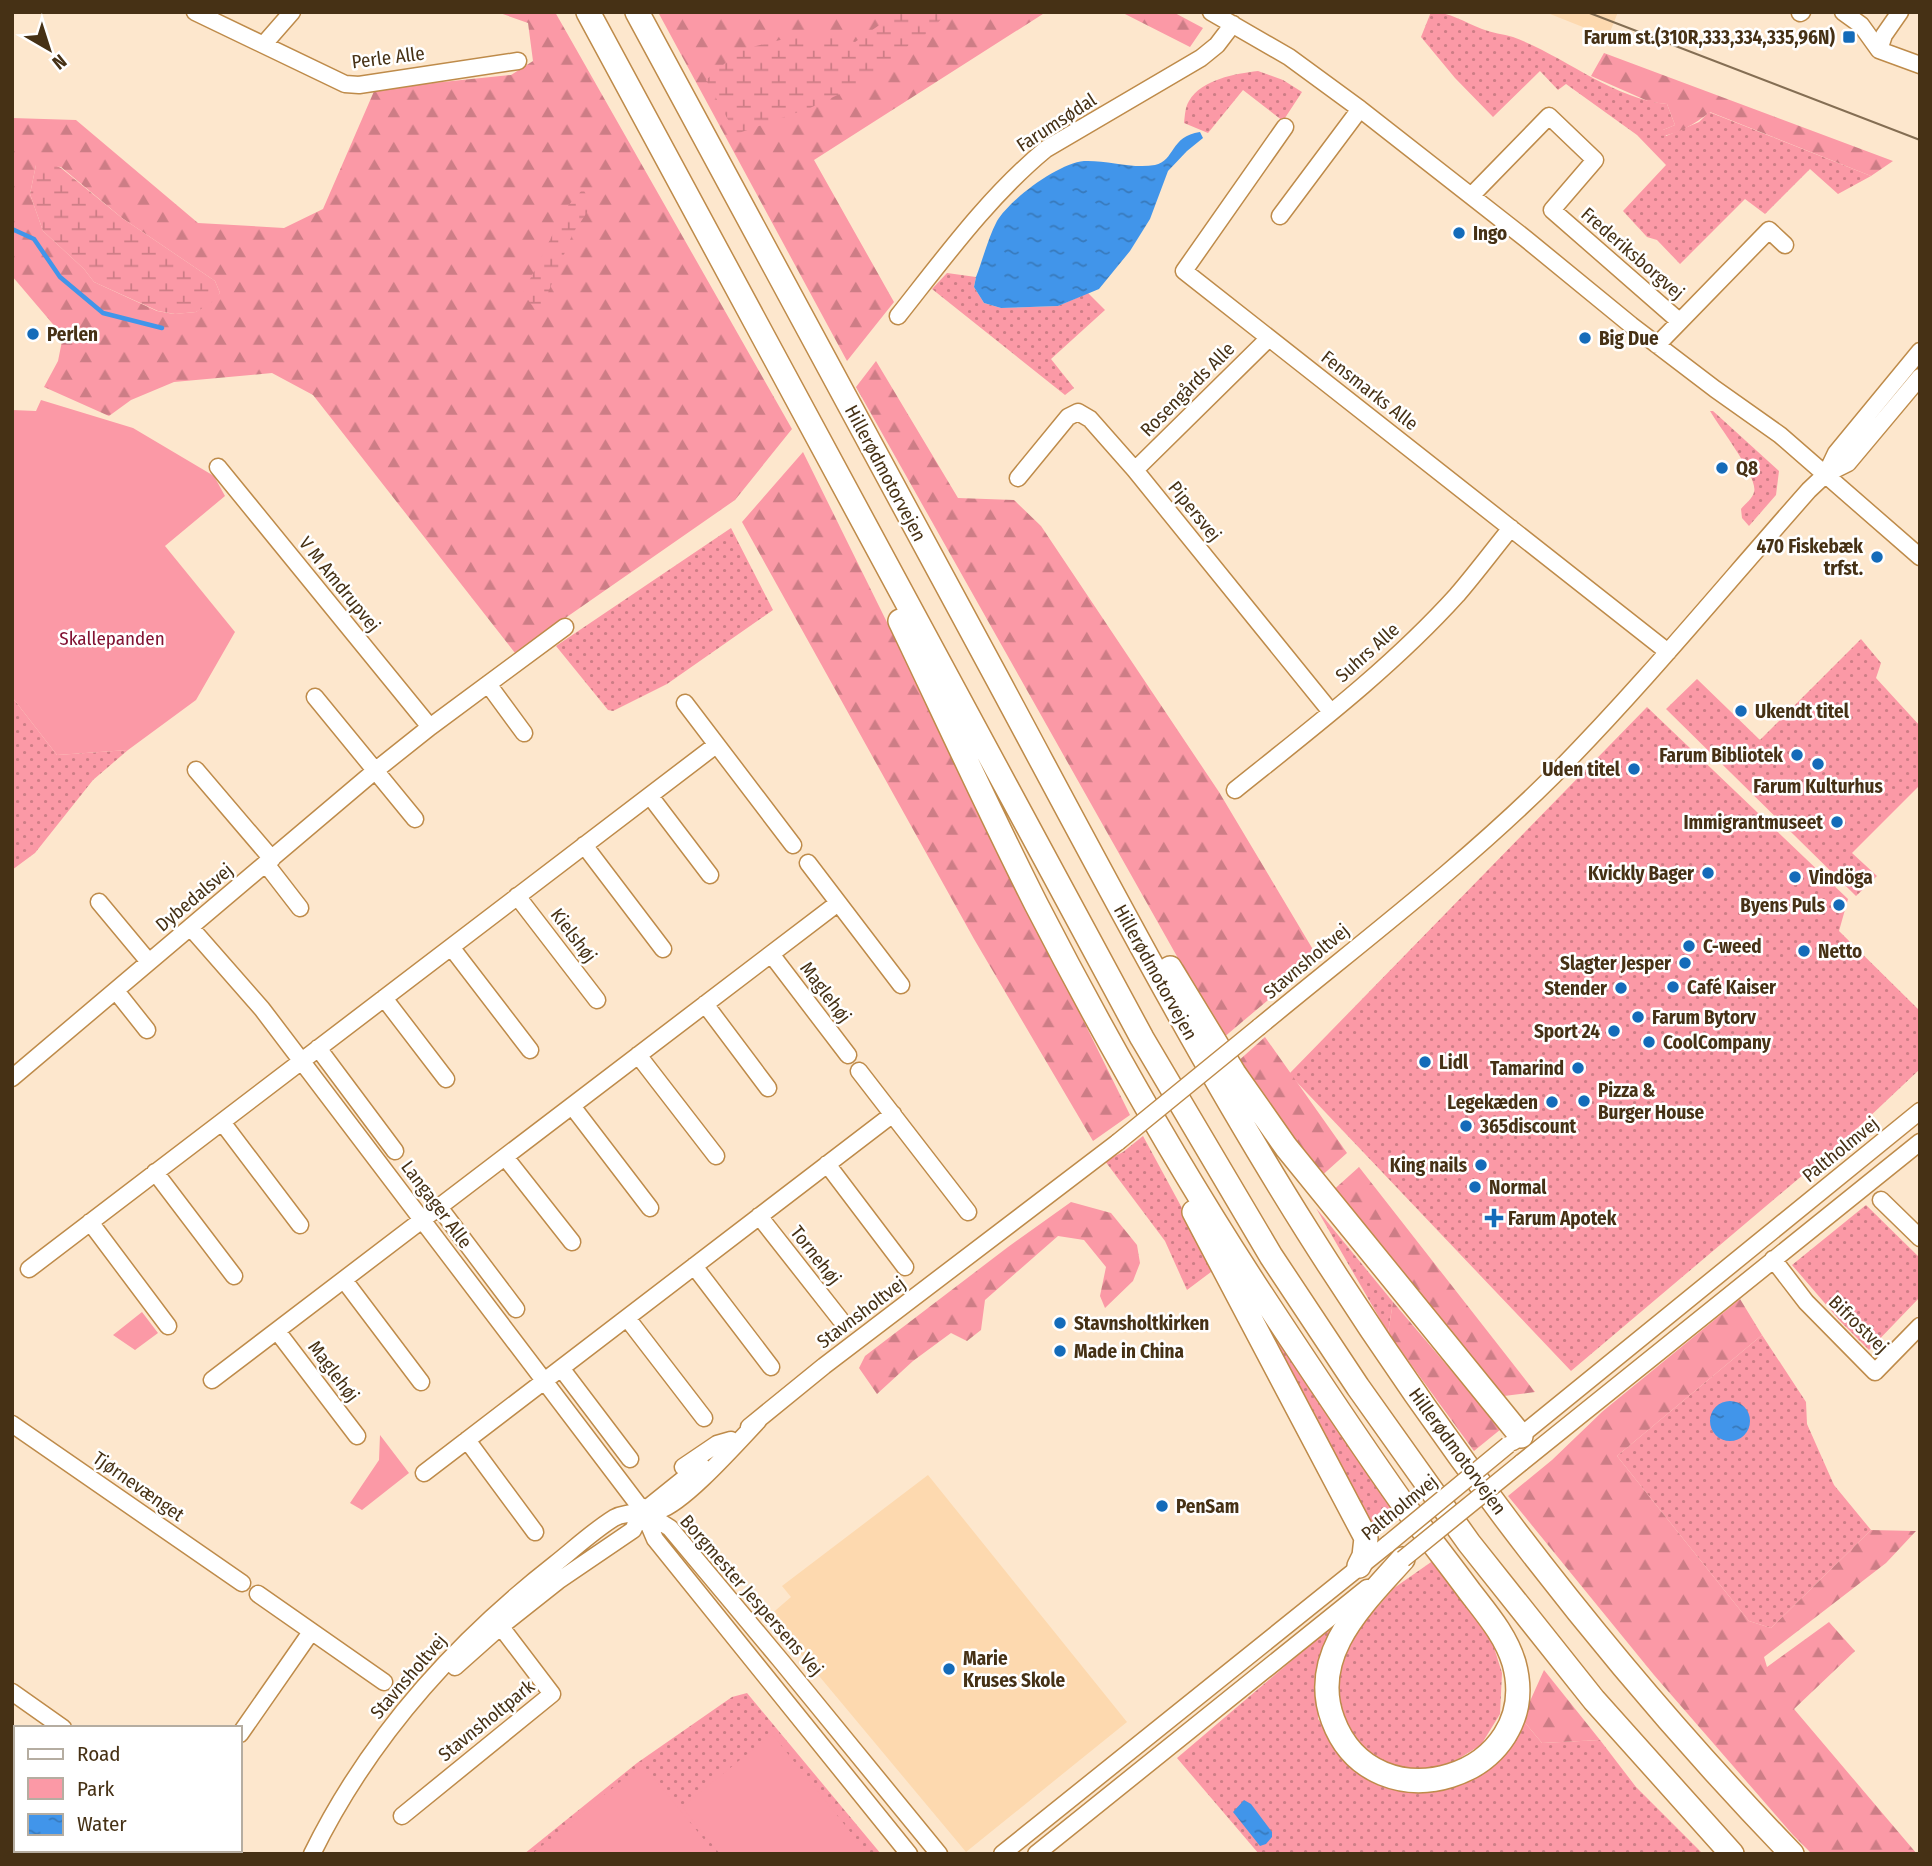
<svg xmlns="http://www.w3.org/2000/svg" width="1932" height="1866" viewBox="0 0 1932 1866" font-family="'Fira Sans Condensed',sans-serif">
<defs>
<pattern id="grass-dots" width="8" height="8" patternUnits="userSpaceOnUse" patternTransform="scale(1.75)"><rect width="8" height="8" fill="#fb99a6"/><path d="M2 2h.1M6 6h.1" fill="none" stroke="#cd7d86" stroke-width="1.8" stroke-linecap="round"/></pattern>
<pattern id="forest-firs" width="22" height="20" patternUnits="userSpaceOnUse" patternTransform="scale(1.75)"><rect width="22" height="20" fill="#fb99a6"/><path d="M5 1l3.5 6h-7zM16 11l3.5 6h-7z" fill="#cd7d86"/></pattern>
<pattern id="wetland-marsh" width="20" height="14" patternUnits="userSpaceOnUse" patternTransform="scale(1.75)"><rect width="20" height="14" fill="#fb99a6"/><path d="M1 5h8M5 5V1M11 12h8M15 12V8" fill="none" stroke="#cd7d86"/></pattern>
<pattern id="water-ripples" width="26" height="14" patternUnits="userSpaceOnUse" patternTransform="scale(1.75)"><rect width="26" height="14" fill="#4195ea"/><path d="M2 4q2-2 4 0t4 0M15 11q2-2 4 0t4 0" fill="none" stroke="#387abc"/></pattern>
</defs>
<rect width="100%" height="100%" fill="#fde7cd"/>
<path fill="#fdd9af" d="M1545 12H1618L1608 37Z
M928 1475 1127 1722 966 1852 769 1616 791 1597 782 1586Z"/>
<path fill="url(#grass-dots)" d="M1431 12C1450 12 1464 22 1482 29 1492 33 1503 34 1513 37 1565 56 1611 98 1667 104L1675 125 1663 130 1666 136 1699 122 1709 112 1871 176 1838 194 1810 169 1765 214 1745 199 1680 264 1657 240 1647 237 1623 211 1666 165 1637 135 1566 84 1558 90 1540 71 1493 117 1455 78 1421 37Z
M1258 71 1283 80 1302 92 1283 121 1243 90 1208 133 1184 123C1185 116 1185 107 1189 101 1202 79 1235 74 1258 71Z
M947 273 976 277 974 287 984 303 1001 308 1058 306 1088 293 1105 310 1051 359 1074 388 1065 395 932 289Z
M1710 411H1713L1779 471 1776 495 1749 526 1742 518 1741 509C1745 504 1753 498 1754 492 1759 478 1718 425 1710 411Z
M731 528 773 610 667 684 613 711 608 710 556 646Z
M1861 639 1881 663 1876 678 1920 726V785L1852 853 1877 876 1856 896 1666 709 1697 679 1760 740Z
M12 697 57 755 128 750 93 780 35 853 12 870Z
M1647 707 1848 899 1839 931 1920 1011V1069L1849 1136 1571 1371 1289 1074Z
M1143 1136 1215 1269 1187 1290 1165 1241 1105 1161 1123 1152Z
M1866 1205 1920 1258V1297L1869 1350 1841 1322 1792 1265Z
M1316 1208 1393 1302 1388 1333Z
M1236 1275 1397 1511 1373 1530Z
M1762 1335 1806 1402 1807 1424 1834 1485 1871 1530 1771 1628 1749 1621 1617 1456Z
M1434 1560 1492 1641 1502 1673 1500 1714 1481 1745 1450 1764 1415 1771 1386 1764 1360 1748 1338 1713 1335 1683 1347 1642 1394 1588Z
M1344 1616 1318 1680V1719L1352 1762 1424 1787 1465 1781 1499 1755 1522 1719 1542 1743 1600 1740 1636 1787 1703 1854H1259L1177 1758Z
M747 1693 881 1854H524L637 1763 732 1697Z"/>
<path fill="url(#forest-firs)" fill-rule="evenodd" d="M497 12H555L792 429 735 500 515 653 313 395 272 373 174 382 131 400 109 416 44 387 58 361 63 336 12 276V118L76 120 198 223 284 228 323 209 375 89 511 75 533 61 528 23ZM36 165 61 167 122 218 215 281 220 293 196 312 174 314 157 311 94 282 84 269 43 231 30 194Z
M658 12H1046L814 160 894 302 847 361Z
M1121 12H1173L1203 28 1190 47Z
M1604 53 1893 161 1871 176 1710 112C1696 123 1676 136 1658 136L1663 130 1675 125 1667 104 1650 102 1591 76Z
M876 361 958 498 1014 500 1041 526 1219 792 1318 958 1223 1038 856 387Z
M803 452 1130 1115 1093 1141 974 939 742 522Z
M1265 1037 1347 1153 1318 1179 1236 1063Z
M1359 1167 1535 1392 1504 1396 1330 1193Z
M1071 1202 1111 1213 1137 1245 1140 1263 1133 1281 1105 1308 1100 1296 1106 1267 1084 1240 1058 1236 985 1300 981 1330 967 1341 951 1333 913 1361 877 1394 859 1368 865 1356 1008 1247Z
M1740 1299 1762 1335 1617 1456 1749 1621 1771 1628 1871 1530 1916 1531 1886 1563 1764 1657 1767 1667 1829 1622 1855 1651 1794 1709 1917 1854H1812L1793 1835 1654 1675 1508 1496 1552 1460 1603 1411Z
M1393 1302 1501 1429 1474 1451 1388 1333Z
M1544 1670 1600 1740 1542 1743 1522 1719Z"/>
<path fill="url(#wetland-marsh)" d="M898 12H947L930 32 915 40 867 81 810 108 736 134 706 80 740 50 780 40 828 35 855 42Z
M44 160 61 168 122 218 215 281 220 293 211 303 196 312 175 314 158 311 94 282 84 269 43 231 30 194 36 165Z
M583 189 592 205 573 233 542 307 532 305 523 293 566 208Z"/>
<path fill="#fb99a6" d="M41 400 133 428 214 476 225 496 165 546 235 632 196 700 128 750 57 755 12 697V410L36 411Z
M142 1312 158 1333 135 1350 113 1335Z
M380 1435 409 1473 362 1510 350 1503 379 1460Z
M772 1734 868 1854H720L682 1807Z
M642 1764 716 1854H532Z"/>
<path fill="url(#water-ripples)" d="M1200 132 1203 138 1187 151 1168 171 1150 219 1130 251 1099 289 1058 306 1001 308 984 303 974 287 976 277C983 259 988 238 997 221 1010 199 1059 163 1084 161 1107 160 1132 169 1155 165 1175 161 1170 136 1200 132Z
M1710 1421a20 20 0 1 1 40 0a20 20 0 1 1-40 0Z
M1244 1800 1251 1804 1272 1832V1837L1266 1844 1260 1846 1233 1812Z"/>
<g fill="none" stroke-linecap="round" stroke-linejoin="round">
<path stroke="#4195ea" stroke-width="4.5" d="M12 229 34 239 60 277 103 313 162 328"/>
<g stroke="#be8b4a" stroke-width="19">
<path id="minor" d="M195 12 345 84 359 85 518 61
M1211 12 1289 57 1360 109 1526 239 1631 325 1715 389 1780 435 1920 557
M1843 12 1861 25 1879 50 1920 65
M1800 13 1802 12
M264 44 292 12
M1879 50 1884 35 1900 12
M1285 127 1184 271 1668 652
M1471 196 1549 116 1595 160 1552 210 1679 321
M1280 216 1360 109
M898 316C944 258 989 196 1046 149L1201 58 1217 45 1233 24
M1657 345 1769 230 1785 245
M218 467 430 727
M1135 470 1269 338
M1826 474 1836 453 1920 351
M1018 478 1068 417 1078 412 1090 419 1135 470 1331 712
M488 684 524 733
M315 697 415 819
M685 703 793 845
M196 770 272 859
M1235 790C1311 729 1391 668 1457 595 1476 573 1493 550 1511 528
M650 796 710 875
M584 845 663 949
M808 863 901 985
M266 864 300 908
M517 896 597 1000
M99 902 149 962
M191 928 262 1009 643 1511 655 1539 909 1854
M451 947 530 1050
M771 954 848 1055
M116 991 147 1030
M384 998 446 1079
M705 1004 768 1088
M1259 1027C1358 945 1463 866 1554 775 1643 685 1724 586 1809 490L1826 474 1848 463 1920 377
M318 1048 395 1151
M638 1055 716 1156
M859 1071 968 1212
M12 1078 376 770 430 727 565 627
M572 1106 650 1208
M222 1122 300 1225
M505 1157 572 1242
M827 1164 905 1267
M155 1172 234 1276
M1881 1200 1920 1238
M439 1207 516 1309
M759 1216 840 1319
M90 1222 168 1326
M1773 1259 1806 1302 1875 1372 1920 1326
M694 1266 771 1367
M29 1269 716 745
M344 1280 421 1382
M627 1318 704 1418
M277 1331 357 1436
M561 1368 630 1459
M212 1380 838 903
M12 1424 242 1583
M749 1427 824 1366 1118 1142
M467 1440 535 1532
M1513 1442 1920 1111
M1521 1463 1920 1142
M683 1467 717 1444 731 1440
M424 1473 893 1114
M645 1510 701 1465
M643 1511 670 1528 782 1662 939 1854
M258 1594 384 1682
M455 1667 500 1627 558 1581 633 1530 644 1507
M12 1692 63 1728
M240 1734 311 1632
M402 1816 552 1694 495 1619
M168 1854 170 1850
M312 1854C369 1738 454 1643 555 1564 574 1549 593 1531 614 1518 628 1510 646 1515 660 1510 685 1502 738 1442 758 1421
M1002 1854 1388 1544
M1036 1854 1367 1588"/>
</g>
<g stroke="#be8b4a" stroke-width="26">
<path id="highway" d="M588 12 1142 1038 1271 1256 1358 1387 1469 1543 1594 1700 1732 1854
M637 12C757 234 877 456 997 678 1097 864 1195 1053 1308 1232 1447 1452 1611 1667 1792 1854
M900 621C945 715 989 811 1036 904 1103 1034 1176 1163 1256 1286 1304 1359 1352 1432 1403 1504 1425 1533 1448 1562 1470 1592 1487 1614 1506 1636 1514 1663 1545 1777 1374 1830 1333 1720 1308 1654 1364 1603 1403 1559
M1170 968 1234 1073 1286 1147 1521 1436
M1194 1212 1366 1538 1364 1556 1359 1566"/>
</g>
<use href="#minor" stroke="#fff" stroke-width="16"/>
<use href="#highway" stroke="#fff" stroke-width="23"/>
<path stroke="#846e53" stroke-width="2" d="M1587 12 1920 140"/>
<g stroke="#be8b4a" stroke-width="19" stroke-linecap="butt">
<path id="minor-bridge" d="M1118 1142 1259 1027
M1388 1544 1508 1445
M1403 1559 1521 1463"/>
</g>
<use href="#minor-bridge" stroke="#fff" stroke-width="16"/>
</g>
<g fill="#146bb9" stroke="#fff" stroke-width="2.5">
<rect x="1842" y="30" width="14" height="14" rx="3.5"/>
<circle cx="1459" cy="233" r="7"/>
<circle cx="33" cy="334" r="7"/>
<circle cx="1585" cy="338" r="7"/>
<circle cx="1722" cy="468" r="7"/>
<circle cx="1877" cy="557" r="7"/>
<circle cx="1741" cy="711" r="7"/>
<circle cx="1797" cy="755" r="7"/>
<circle cx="1818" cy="764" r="7"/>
<circle cx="1634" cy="769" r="7"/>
<circle cx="1837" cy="822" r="7"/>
<circle cx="1708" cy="873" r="7"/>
<circle cx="1795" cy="877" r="7"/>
<circle cx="1839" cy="905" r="7"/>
<circle cx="1689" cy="946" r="7"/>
<circle cx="1804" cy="951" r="7"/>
<circle cx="1685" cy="963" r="7"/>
<circle cx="1673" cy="987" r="7"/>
<circle cx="1621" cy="988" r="7"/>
<circle cx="1638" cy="1017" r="7"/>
<circle cx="1614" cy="1031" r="7"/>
<circle cx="1649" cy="1042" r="7"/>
<circle cx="1425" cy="1062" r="7"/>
<circle cx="1578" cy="1068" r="7"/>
<circle cx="1584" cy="1101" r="7"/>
<circle cx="1552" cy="1102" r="7"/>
<circle cx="1466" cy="1126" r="7"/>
<circle cx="1481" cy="1165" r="7"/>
<circle cx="1475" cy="1187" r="7"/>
<path d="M1490.5 1207.5h7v7h7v7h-7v7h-7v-7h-7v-7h7z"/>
<circle cx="1060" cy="1323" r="7"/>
<circle cx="1060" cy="1351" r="7"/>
<circle cx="1162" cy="1506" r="7"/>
<circle cx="949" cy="1669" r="7"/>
</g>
<g text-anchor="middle" stroke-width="5" stroke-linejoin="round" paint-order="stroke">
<g font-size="19" font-weight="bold" fill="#463115" stroke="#fff" text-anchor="start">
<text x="1835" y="44" text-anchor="end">Farum st.(310R,333,334,335,96N)</text>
<text x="1473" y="240">Ingo</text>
<text x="47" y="341">Perlen</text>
<text x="1599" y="345">Big Due</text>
<text x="1736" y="475">Q8</text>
<text x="1863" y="553" text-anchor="end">470 Fiskebæk<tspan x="1863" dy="22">trfst.</tspan></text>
<text x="1755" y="718">Ukendt titel</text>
<text x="1783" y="762" text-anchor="end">Farum Bibliotek</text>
<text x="1620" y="776" text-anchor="end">Uden titel</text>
<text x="1818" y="793" text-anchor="middle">Farum Kulturhus</text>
<text x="1823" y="829" text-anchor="end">Immigrantmuseet</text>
<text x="1694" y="880" text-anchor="end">Kvickly Bager</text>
<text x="1809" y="884">Vindöga</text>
<text x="1825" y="912" text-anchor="end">Byens Puls</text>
<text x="1703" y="953">C-weed</text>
<text x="1818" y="958">Netto</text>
<text x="1671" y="970" text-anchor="end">Slagter Jesper</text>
<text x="1687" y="994">Café Kaiser</text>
<text x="1607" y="995" text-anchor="end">Stender</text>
<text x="1652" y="1024">Farum Bytorv</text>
<text x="1600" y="1038" text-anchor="end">Sport 24</text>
<text x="1663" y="1049">CoolCompany</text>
<text x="1439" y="1069">Lidl</text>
<text x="1564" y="1075" text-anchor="end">Tamarind</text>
<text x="1598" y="1097">Pizza &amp;<tspan x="1598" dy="22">Burger House</tspan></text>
<text x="1538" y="1109" text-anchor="end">Legekæden</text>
<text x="1480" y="1133">365discount</text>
<text x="1467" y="1172" text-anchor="end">King nails</text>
<text x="1489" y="1194">Normal</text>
<text x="1508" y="1225">Farum Apotek</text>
<text x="1074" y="1330">Stavnsholtkirken</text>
<text x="1074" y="1358">Made in China</text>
<text x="1176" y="1513">PenSam</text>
<text x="963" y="1665">Marie<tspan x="963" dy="22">Kruses Skole</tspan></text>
</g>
<g font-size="19" fill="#463115" stroke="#fff">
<text transform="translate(388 57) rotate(-7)" y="7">Perle Alle</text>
<text transform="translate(1056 122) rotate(-33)" y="7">Farumsødal</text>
<text transform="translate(1633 253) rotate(41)" y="7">Frederiksborgvej</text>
<text transform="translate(1187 389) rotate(-45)" y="7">Rosengårds Alle</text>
<text transform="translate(1370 390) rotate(38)" y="7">Fensmarks Alle</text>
<text transform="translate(886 473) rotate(62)" y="7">Hillerødmotorvejen</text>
<text transform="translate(1195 511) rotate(51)" y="7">Pipersvej</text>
<text transform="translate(340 584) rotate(51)" y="7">V M Amdrupvej</text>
<text transform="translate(1367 652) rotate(-42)" y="7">Suhrs Alle</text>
<text transform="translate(194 897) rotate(-40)" y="7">Dybedalsvej</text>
<text transform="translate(574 935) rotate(53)" y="7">Kielshøj</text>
<text transform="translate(1306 961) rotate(-40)" y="7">Stavnsholtvej</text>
<text transform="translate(1156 972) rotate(61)" y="7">Hillerødmotorvejen</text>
<text transform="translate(826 992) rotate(53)" y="7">Maglehøj</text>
<text transform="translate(1840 1149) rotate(-39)" y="7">Paltholmvej</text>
<text transform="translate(437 1204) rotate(53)" y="7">Langager Alle</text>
<text transform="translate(816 1255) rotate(52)" y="7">Tornehøj</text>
<text transform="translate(861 1312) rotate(-37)" y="7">Stavnsholtvej</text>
<text transform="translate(1859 1324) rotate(44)" y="7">Bifrostvej</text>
<text transform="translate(334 1371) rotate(53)" y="7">Maglehøj</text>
<text transform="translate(1458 1451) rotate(54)" y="7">Hillerødmotorvejen</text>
<text transform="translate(139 1486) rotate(35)" y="7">Tjørnevænget</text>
<text transform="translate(1399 1507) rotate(-39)" y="7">Paltholmvej</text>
<text transform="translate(752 1595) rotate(49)" y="7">Borgmester Jespersens Vej</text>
<text transform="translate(408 1676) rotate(-49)" y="7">Stavnsholtvej</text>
<text transform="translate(486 1720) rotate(-39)" y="7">Stavnsholtpark</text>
</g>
<g font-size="19" fill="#821333" stroke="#fff">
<text x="112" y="645">Skallepanden</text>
</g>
</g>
<rect width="1932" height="1866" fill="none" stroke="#463115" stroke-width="28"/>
<rect x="14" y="1726" width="228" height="126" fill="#ffffff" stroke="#b5ada1" stroke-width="2"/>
<rect x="28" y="1749" width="35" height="10" fill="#ffffff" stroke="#b5ada1" stroke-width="2"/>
<text x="77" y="1761" font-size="21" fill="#463115">Road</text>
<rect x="28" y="1778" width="35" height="21" fill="#fb99a6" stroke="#b5ada1" stroke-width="2"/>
<text x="77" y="1796" font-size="21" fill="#463115">Park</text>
<rect x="28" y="1814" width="35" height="21" fill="url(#water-ripples)" stroke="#b5ada1" stroke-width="2"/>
<text x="77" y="1831" font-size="21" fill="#463115">Water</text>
<g transform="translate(49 49) rotate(141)" stroke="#ffffff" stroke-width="5" paint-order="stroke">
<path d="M0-5L12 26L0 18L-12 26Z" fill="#463115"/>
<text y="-10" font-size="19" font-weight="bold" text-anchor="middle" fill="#463115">N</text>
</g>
</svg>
